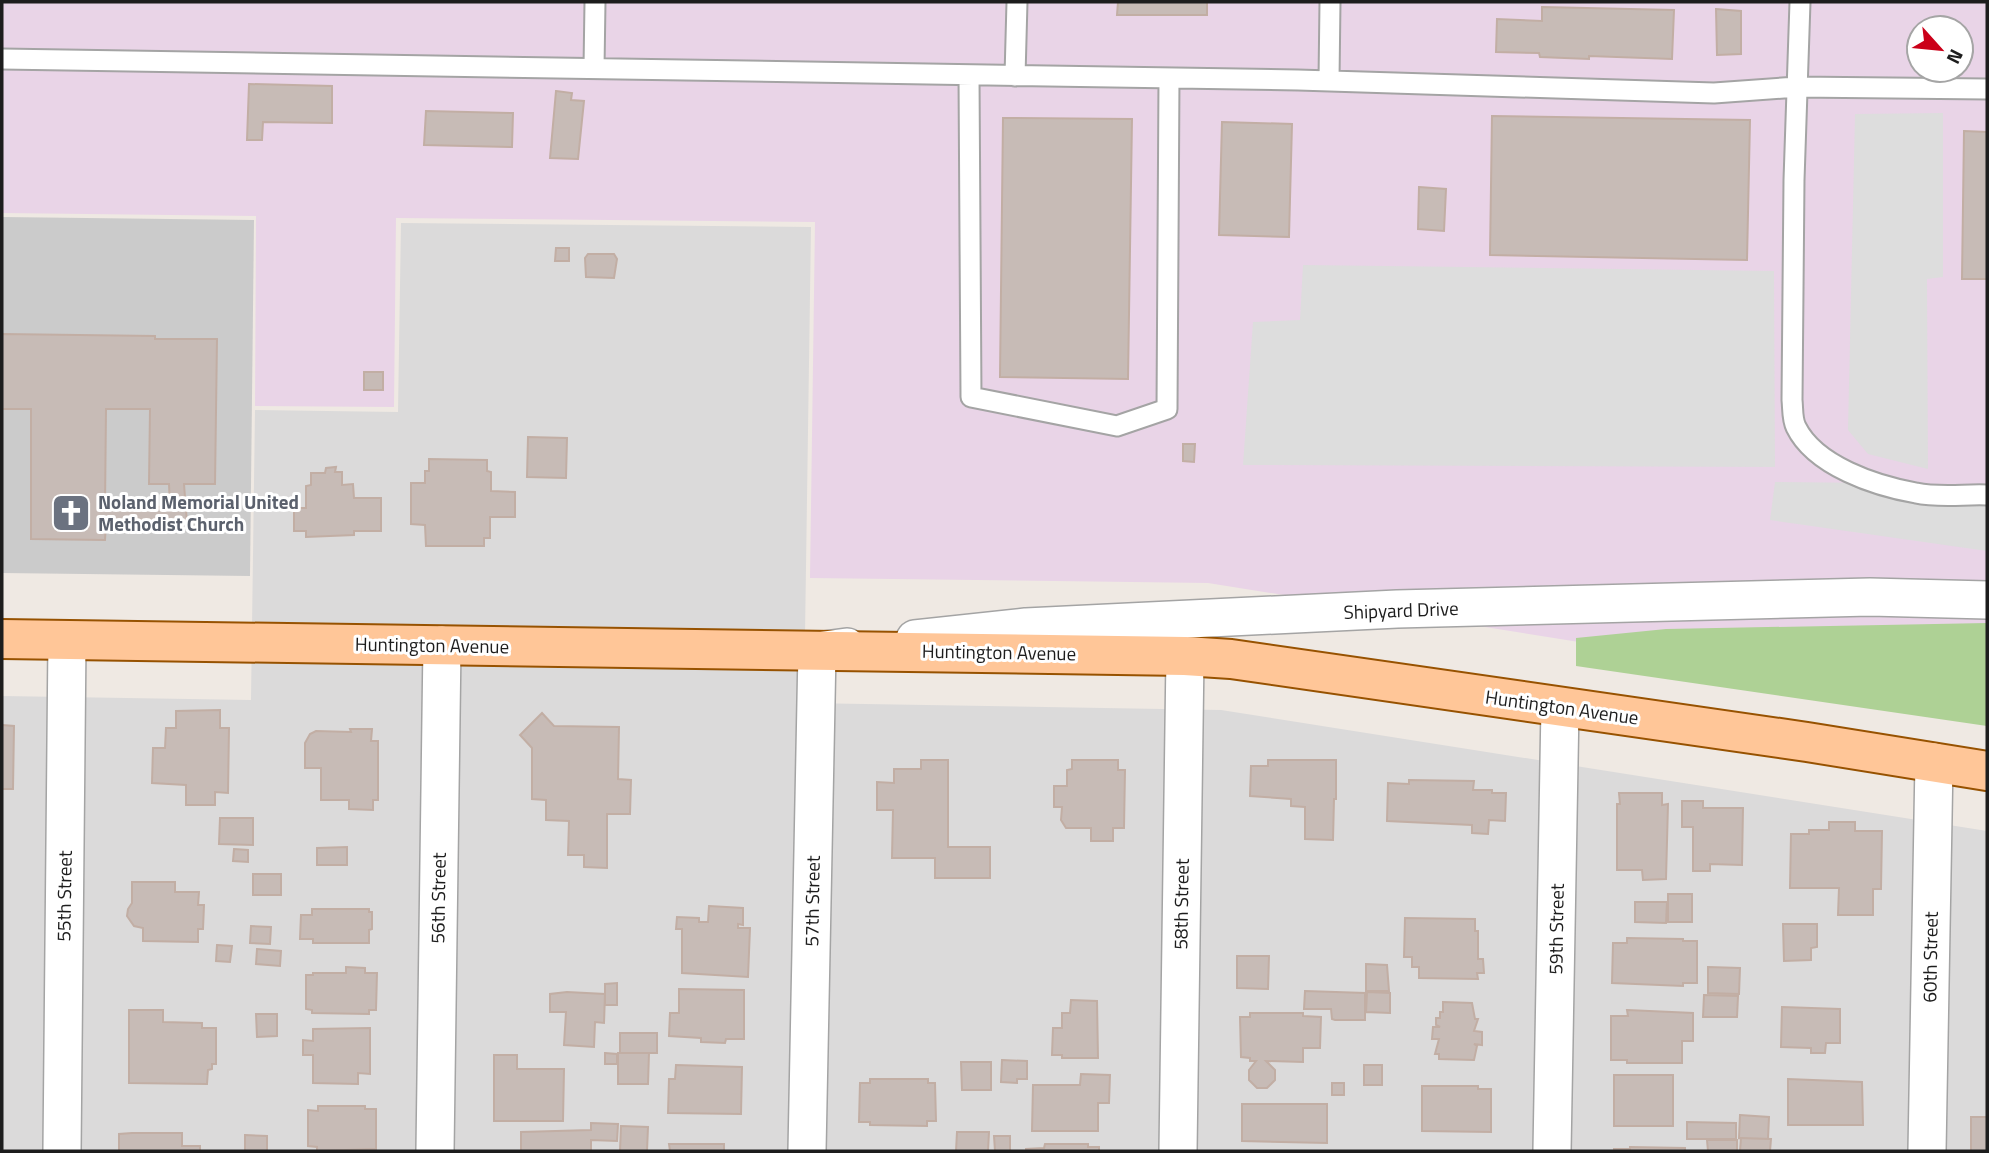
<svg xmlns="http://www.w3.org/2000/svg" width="1989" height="1153" viewBox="0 0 1989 1153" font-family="'Titillium Web',sans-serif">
<rect width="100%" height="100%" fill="#efe9e3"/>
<path fill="#dbdada" d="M401 223 811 227 804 703 1221 710 1987 831V1151H2V696L251 700 255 410 398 412Z"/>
<path fill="#e9d4e7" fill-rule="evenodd" d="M2 2H1987V707L1208 583 810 578 815 222 396 218 394 407 255 406 256 216 2 213ZM1919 28H1961V70H1919Z"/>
<path fill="#cbcbcb" d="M2 217 254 220 250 576 2 573Z"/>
<path fill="#aed195" d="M1987 623V726L1576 666V638L1666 629Z"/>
<path fill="#ddd" d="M1943 113V277L1927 279 1928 469 1868 454 1848 430 1855 114Z
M1303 265 1774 271 1775 467 1243 465 1253 322 1300 320Z
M1775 482 1876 483 1919 494 1987 505V551L1770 520Z"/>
<path fill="#c7bbb6" stroke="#c2aea4" stroke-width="2" fill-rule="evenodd" d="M1118 2H1207V15H1117Z
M1542 7 1674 10 1672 59 1589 56V59L1540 57 1539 53 1496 52 1497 19 1542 21Z
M1716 9 1741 11V54L1717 55Z
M249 84 332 86V123L263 122 262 140H247Z
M556 91 572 93 571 100 584 101 578 159 550 158Z
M426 111 513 113 512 147 424 145Z
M1492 116 1750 120 1747 260 1490 255Z
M1003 118 1132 119 1128 379 1000 377Z
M1222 122 1292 124 1289 237 1219 235Z
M1964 131 1987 132V279H1962Z
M1419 187 1446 189 1444 231 1418 229Z
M556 248H569V261H555Z
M588 254H614L617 259 614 278 586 277 585 258Z
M2 334 155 336V339H217L215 484H184L187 523 106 522 105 540 31 539V409H2ZM106 409H150L149 484H169L170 507 105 506Z
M364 372H383V390H364Z
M528 437 567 438 566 478 527 477Z
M1183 444H1195L1194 462 1183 461Z
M429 459 487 460V471L491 472V491L515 492V517H490V538H484V546H426L425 525 411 524V483H425V471H429Z
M336 467 335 472H342V485L353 484 354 498H381V531H354V535L306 537V531H294V508H306V486L311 485V473H325L326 468Z
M220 710V728H229L228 793 215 792V805H186V785L152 783 153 748H165L166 728H176V711Z
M542 713 554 726 619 727 618 779 631 780 630 814H607V868L584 867V855H568L569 821 546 820V800L532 799V748L520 735Z
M2 725 14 726 13 789H2Z
M350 729H372L371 741H378V800H373V810L349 809V800H321V768H305V743L310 734 316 731 351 732Z
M921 760H948V847H990V878H935V858H892L893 810H877V782L894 783V769H921Z
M1072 760H1118V770H1125L1124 828H1113V841H1091V828H1066L1061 820 1062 807H1054V786H1067V770L1072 769Z
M1268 760H1336V799H1334L1333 840 1305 839V807L1291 806V799L1250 796 1251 766H1268Z
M1409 780 1474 781 1473 790H1492V793H1506L1505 821 1489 820 1488 834 1472 833V825L1387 821 1388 783 1409 784Z
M1619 793H1662V805L1668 804 1666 879 1643 880 1642 870H1617V804H1620Z
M1682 801H1703V808H1743L1742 865 1710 864V871H1693V827H1682Z
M220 818H253V845L219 844Z
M1829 822H1855V831H1882L1881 889H1873V915H1838L1839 888H1790L1791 834H1809V830H1829Z
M347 847V865H317V848Z
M234 849 248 850V862L233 861Z
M253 874H281V895H253Z
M132 882H175V892H199L198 905H204L203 929H198V942L143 941V928L134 926 127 916 128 909 132 903Z
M1668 894H1692V922H1668Z
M1635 902H1667L1666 923 1635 922Z
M709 906 743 908V925L738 924V928H750L748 977 682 973V929H676L677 917 699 918V922H708Z
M312 909H369V912H372V929L369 930V943H313V939H300L301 915H312Z
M1405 918 1475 919V931H1478V959H1483L1484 973H1477L1478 979 1419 978V967H1412V957H1404Z
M1783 924H1817V947L1811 948V960L1784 961Z
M251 926 271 927 270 944 250 943Z
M1627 938 1683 939V941H1697V983H1683V986L1612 983 1613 943H1627Z
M217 945 232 946 230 962 216 961Z
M257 949 281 951 280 966 256 964Z
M1237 956H1269L1268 989 1237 988Z
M1366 964 1387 965 1389 991H1366Z
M346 967 365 968V973H377L376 1010H369V1014L312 1013V1010L306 1009V975H313V973H346Z
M1708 967 1740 968 1739 994 1708 993Z
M617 983V1005H605V984Z
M679 989 744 990V1039H726L725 1043 701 1042V1038L669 1036 670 1013H679Z
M1305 991 1365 993V1020H1335L1332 1019 1331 1009H1304Z
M567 992 605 994 604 1023 595 1022 594 1047 564 1045 566 1012H550V994Z
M1367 992 1390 993V1013L1366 1012Z
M1704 995 1738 996 1737 1017H1703Z
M1071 1000 1097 1001 1098 1058H1062V1055H1052L1053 1028H1062V1013H1070Z
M1443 1002 1472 1003 1475 1019H1478L1474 1031 1482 1032V1045L1474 1044 1477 1046 1474 1060 1439 1059V1054H1435L1439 1039H1432L1433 1027H1440L1436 1025V1018H1440V1012H1443Z
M1782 1007 1840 1009V1043H1826L1825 1053H1811V1048L1781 1047Z
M129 1010H163V1022L202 1023V1028H216V1064H212V1069L208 1070 207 1084 129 1083Z
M1627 1010 1693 1013V1041H1682V1063H1627V1060H1611V1016H1628Z
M1250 1013H1303V1016L1321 1017 1320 1048H1303V1062L1266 1061 1275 1070V1080L1267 1088H1257L1249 1080V1070L1256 1061H1250V1058L1241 1057 1240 1017H1250Z
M256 1014H277V1036L257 1037Z
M370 1028V1074L358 1073V1084L313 1083V1055H303V1040L313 1041V1029Z
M620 1033H657V1053H620Z
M605 1053 617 1054V1064H605Z
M618 1053H649L648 1084H618Z
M494 1055H517V1069H564L563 1121H494Z
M1002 1060 1027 1061V1079H1017V1083L1001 1082Z
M961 1062H991V1090H962Z
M676 1065 742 1067 741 1114 668 1113 669 1079H675Z
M1364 1065H1382V1085H1364Z
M1081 1074 1110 1075 1109 1103H1098V1131H1032L1033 1085H1080Z
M1614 1075H1673V1126H1614Z
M870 1079H928V1083H935L936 1121H927V1126L870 1125V1122H859L860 1083H870Z
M1788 1079 1862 1082 1863 1125H1788Z
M1332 1083H1344V1095H1332Z
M1422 1086H1478V1089H1491V1132L1422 1131Z
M1242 1104H1327V1143L1242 1141Z
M318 1106H365V1109H376V1149L317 1151V1147L308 1146V1110L318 1111Z
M1740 1115 1769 1117 1768 1139 1739 1138Z
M1971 1117H1987V1151H1971Z
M1687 1122 1736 1123V1139H1687Z
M591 1123 618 1124 617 1141 591 1140V1151H521V1132L591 1130Z
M621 1126 648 1127 647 1151H620Z
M957 1132H989L988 1151H956Z
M132 1133H182V1146H200V1151H119V1134Z
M245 1135 267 1136V1151H245Z
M994 1136H1010V1151H995Z
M1741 1138 1771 1139 1770 1151H1740Z
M1707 1140H1737V1151H1708Z
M669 1144H724V1151H670Z
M1045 1144H1088V1147H1099V1151H1026V1149L1044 1148Z
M1630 1147 1685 1148V1151H1614V1149H1630Z"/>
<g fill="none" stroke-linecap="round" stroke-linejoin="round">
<g stroke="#a4a4a4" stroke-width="23">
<path id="lane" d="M1800 2 1794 180 1792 400C1793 409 1792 419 1796 427 1815 466 1876 486 1916 493 1939 498 1965 494 1987 495
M2 59 1298 80 1714 93 1797 87 1987 89
M594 68 595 2
M969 75 971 397 1117 426 1167 409 1169 78
M1015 76 1017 2
M1329 80 1330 2"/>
</g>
<g stroke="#a4a4a4" stroke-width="40">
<path id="street" d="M915 639 1026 627 1397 609 1870 597 1987 600
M62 1151 67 640
M435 1151 442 645
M807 1151 817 651 847 647
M1178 1151 1185 656
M1552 1151 1560 707
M1927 1151 1934 762"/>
</g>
<g stroke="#975200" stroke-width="42">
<path id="primary" d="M2 639 1185 656 1231 659 1807 742 1987 771"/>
</g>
<use href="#lane" stroke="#fff" stroke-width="19"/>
<use href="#street" stroke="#fff" stroke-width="37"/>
<use href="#primary" stroke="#ffc698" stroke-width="38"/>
</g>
<defs>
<g id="church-square" transform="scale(2.0125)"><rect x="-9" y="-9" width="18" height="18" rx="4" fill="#6b7280" stroke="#fff"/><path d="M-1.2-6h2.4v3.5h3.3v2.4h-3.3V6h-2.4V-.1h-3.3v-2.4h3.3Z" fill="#fff"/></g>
</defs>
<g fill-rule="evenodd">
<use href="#church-square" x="71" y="513"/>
</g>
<g text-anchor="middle" stroke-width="6" stroke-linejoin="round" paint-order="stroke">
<g font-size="19" font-weight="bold" fill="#5b616d" stroke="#fff" text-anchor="start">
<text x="98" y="509">Noland Memorial United<tspan x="98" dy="22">Methodist Church</tspan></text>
</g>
<g font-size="19" fill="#1d1d1d" stroke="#fff">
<text transform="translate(1401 610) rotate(-2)" y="7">Shipyard Drive</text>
<text transform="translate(432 645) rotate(1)" y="7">Huntington Avenue</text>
<text transform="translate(999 652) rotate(1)" y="7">Huntington Avenue</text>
<text transform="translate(1562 707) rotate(8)" y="7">Huntington Avenue</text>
<text transform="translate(64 896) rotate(-89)" y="7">55th Street</text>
<text transform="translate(438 898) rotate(-89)" y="7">56th Street</text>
<text transform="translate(812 901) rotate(-89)" y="7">57th Street</text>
<text transform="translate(1181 904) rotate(-89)" y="7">58th Street</text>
<text transform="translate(1556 929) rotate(-89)" y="7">59th Street</text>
<text transform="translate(1930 957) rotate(-89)" y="7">60th Street</text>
</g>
</g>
<rect width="1989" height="1153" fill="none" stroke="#1d1d1d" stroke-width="7"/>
<g transform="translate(1940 49) rotate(117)"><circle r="33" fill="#ffffff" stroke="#a5a5a5" stroke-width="2"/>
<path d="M0-5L12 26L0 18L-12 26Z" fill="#cb0019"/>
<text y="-10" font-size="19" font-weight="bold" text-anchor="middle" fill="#1d1d1d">N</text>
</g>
</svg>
